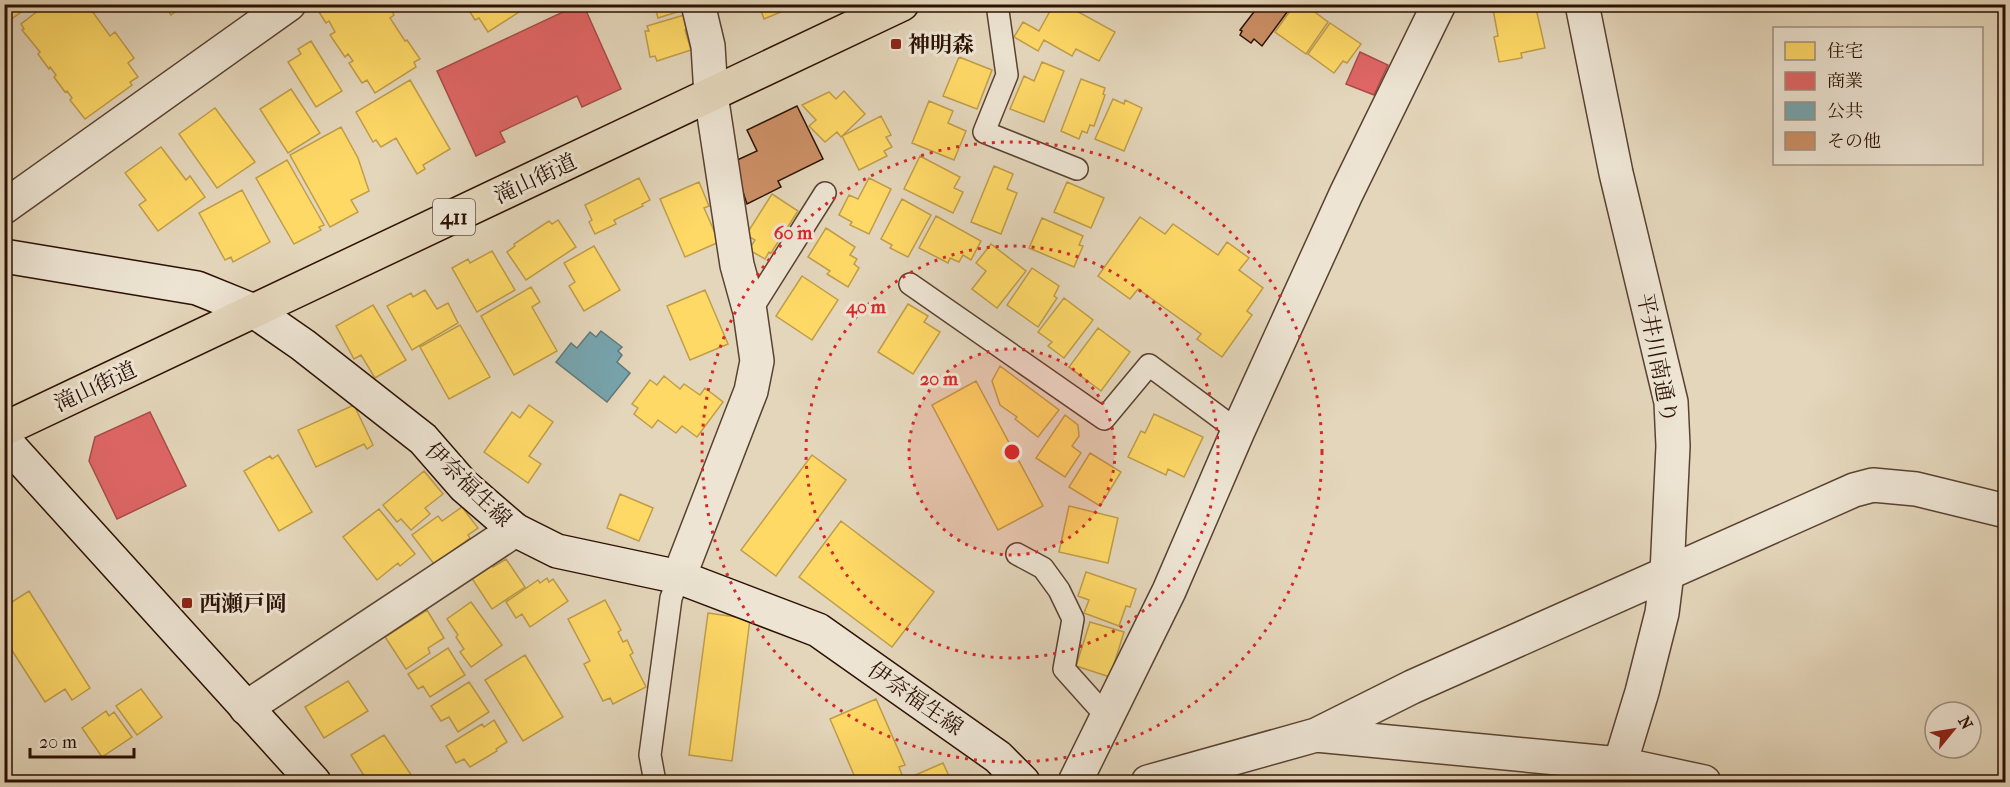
<svg xmlns="http://www.w3.org/2000/svg" width="2010" height="787" viewBox="0 0 2010 787" font-family="'IM FELL French Canon','Noto Serif JP',serif">
<rect width="100%" height="100%" fill="#e4d6bb"/>
<filter id="stains"><feTurbulence type="fractalNoise" baseFrequency=".00333" numOctaves="4"/><feColorMatrix values="0 0 0 0 .2 0 0 0 0 .09 0 0 0 0 .02 0 0 0 .5 -.17"/></filter>
<radialGradient id="worn" r=".72"><stop offset=".6" stop-color="#630" stop-opacity="0"/><stop offset="1" stop-color="#630" stop-opacity=".3"/></radialGradient>
<path fill="#ffd966" stroke="#c09d48" stroke-width="1.5" d="M4 4H29L30 6 4 24Z
M47 4H87L110 36 115 32 134 58 128 63 138 77 130 82 132 85 85 119 70 100 72 98 67 91 65 92 54 77 56 75 50 67 49 69 38 54 40 52 22 30 24 29 21 24Z
M164 4H186L171 15Z
M314 4H379L384 11 390 8 394 15 390 18 405 41 407 40 420 59 414 62 416 67 375 93 367 80 362 83 349 63 353 61 348 54 345 57 330 35 335 32 329 21 326 23Z
M465 4H528L527 7 488 32 479 18 475 20Z
M654 4H689L690 8 658 18Z
M750 4H800L764 19 760 8 753 11Z
M1054 4H1064L1115 32 1099 61 1076 49 1072 56 1044 40 1038 51 1014 37 1023 22 1039 31Z
M1295 4H1304L1328 22 1306 54 1275 32Z
M1492 4H1535L1545 48 1521 53 1522 58 1499 62 1494 37 1498 36Z
M691 13 695 27 685 30 691 50 657 61 655 56 650 57 645 31H649L647 26Z
M1330 23 1361 44 1347 63 1343 61 1334 73 1308 54Z
M311 41 342 91 316 107 288 62 301 54 298 49Z
M959 57 992 70 977 109 943 96Z
M1042 62 1064 71 1044 122 1010 109 1024 76 1034 81Z
M1081 79 1105 88 1103 94 1105 95 1094 126 1090 125 1087 133 1082 131 1079 139 1061 131Z
M410 80 450 149 423 165 425 169 417 174 396 138 381 147 376 140 373 142 356 112Z
M291 89 320 133 288 153 260 109Z
M844 91 865 114 841 137 837 132 825 142 809 126 816 120 802 105 829 92 836 99Z
M1113 99 1124 104 1125 100 1142 108 1124 151 1095 139Z
M929 101 953 111 948 123 966 131 954 160 912 143Z
M215 108 255 162 217 188 179 134Z
M881 116 891 135 886 137 892 147 884 151 887 156 859 170 842 136Z
M341 127 358 158 369 191 351 200 358 212 330 227 290 155Z
M161 147 186 180 190 176 205 197 158 231 139 205 146 200 125 173Z
M920 156 960 177 954 188 963 192 953 213 904 189Z
M287 160 324 225 319 227 321 230 294 244 256 178Z
M994 166 1013 174 1007 189 1017 193 1001 234 971 222Z
M639 178 650 200 642 204 643 206 614 220 616 224 595 234 589 222 592 220 585 205Z
M869 178 891 189 869 234 850 225 852 222 839 215 849 195 858 199Z
M699 182 709 206 704 208 719 242 685 257 660 199Z
M1067 182 1104 198 1091 228 1054 212Z
M242 190 270 242 233 262 231 257 225 260 199 213Z
M772 194 798 211 771 253 769 252 765 259 751 251 752 249 750 248 755 240 746 235Z
M902 199 931 215 908 257 890 248 892 245 881 239Z
M936 216 981 241 971 260 963 255 959 262 950 258 948 263 919 248Z
M1140 217 1165 234 1173 224 1218 255 1227 242 1249 258 1239 270 1263 288 1247 311 1252 315 1222 357 1197 339 1201 334 1138 289 1130 299 1098 276Z
M1042 218 1083 236 1079 245 1083 246 1074 267 1029 248Z
M558 220 576 247 526 280 507 252 515 246 514 244 549 221 552 224Z
M826 228 855 247 850 255 857 259 854 264 859 268 848 287 827 274 830 271 808 257Z
M991 244 1026 271 997 308 972 289 986 271 976 263Z
M594 246 620 290 584 311 569 286 575 282 564 263Z
M492 251 515 290 477 312 452 268 468 259 470 263Z
M1032 268 1059 286 1054 296 1057 298 1038 327 1007 305Z
M802 276 838 300 812 340 776 316Z
M531 287 540 302 532 307 557 351 514 375 481 316Z
M425 290 437 309 448 303 458 323 412 350 387 306 411 293 413 297Z
M705 290 728 344 690 360 667 306Z
M1064 298 1093 320 1064 358 1048 346 1052 342 1038 332Z
M908 304 928 316 924 322 940 332 913 374 878 352Z
M373 305 406 360 375 378 361 355 354 359 336 326Z
M460 325 490 377 449 399 420 347Z
M1098 328 1130 352 1101 391 1069 367Z
M1000 366 1059 410 1038 437 1015 419 1017 417 1000 405 992 381Z
M664 376 680 389 684 384 700 395 705 388 723 402 697 437 682 426 676 433 658 420 652 428 634 414 638 408 632 404 650 380 657 385Z
M976 381 1043 506 998 530 932 405Z
M354 405 373 445 367 449 364 444 316 467 298 430Z
M529 405 553 422 529 456 541 464 528 483 484 452 512 412 520 418Z
M1154 414 1203 437 1184 477 1168 469 1166 475 1128 457 1141 431 1145 433Z
M1065 415 1078 425 1079 436 1072 446 1081 453 1065 477 1036 458Z
M1090 453 1121 472 1100 506 1069 487Z
M278 455 312 512 279 531 244 471 270 456 272 459Z
M812 455 846 480 776 576 741 550Z
M424 471 443 494 425 508 430 514 411 530 401 519 397 522 383 505Z
M620 494 653 508 639 541 607 528Z
M1069 506 1118 518 1108 563 1059 552Z
M462 507 478 528 468 535 470 538 434 564 412 535 438 516 442 521Z
M379 509 415 554 400 566 398 563 377 580 343 537Z
M841 521 934 592 892 647 799 577Z
M506 559 525 587 492 609 471 577 491 563 493 567Z
M1086 572 1136 589 1130 607 1126 606 1119 626 1084 613 1089 600 1078 596Z
M547 578 549 582 553 579 568 601 530 627 522 614 516 618 506 602 538 580 540 583Z
M29 591 90 688 72 700 65 689 45 702 4 638V607Z
M605 600 621 630 618 632 623 642 627 640 633 653 630 655 646 687 613 704 610 698 603 701 584 664 590 661 568 619Z
M471 602 502 645 471 667 460 652 464 649 456 637 458 635 447 619Z
M427 610 444 638 428 648 430 653 406 669 385 637Z
M708 613 750 619 732 761 689 755Z
M1090 622 1124 632 1110 677 1076 666Z
M448 648 465 675 430 697 423 686 418 689 408 674Z
M525 655 563 717 523 741 485 680Z
M348 681 368 711 324 738 305 707Z
M469 682 489 712 458 732 449 717 441 721 431 706Z
M141 689 162 717 137 735 116 706Z
M876 699 905 765 899 767 904 780 943 763 949 776 933 782H857L830 719Z
M106 711 109 716 114 712 132 737 102 757 82 728Z
M494 720 507 742 496 749 497 751 470 767 464 759 456 763 446 746 482 724 484 727Z
M384 735 416 782H368L351 755Z"/>
<path fill="#e06666" stroke="#aa4c48" stroke-width="1.5" d="M580 4H583L621 89 582 107 577 96 500 132 505 142 476 156 437 71Z
M1360 52 1388 65 1374 95 1346 84Z
M150 412 186 486 117 519 89 461 95 437Z"/>
<path fill="#76a5af" stroke="#60797b" stroke-width="1.5" d="M601 331 622 347 618 351 622 355 617 362 630 373 607 402 556 362 571 343 577 348 590 332 596 337Z"/>
<path fill="#cc8f66" stroke="#2c1103" stroke-width="1.5" d="M1260 4H1293L1262 46 1254 39 1251 43 1240 35 1242 31 1240 30Z
M797 106 823 159 778 181 781 187 747 204 733 162 757 151 747 130Z"/>
<g fill="none" stroke-linecap="round" stroke-linejoin="round">
<g stroke="#5a4231" stroke-width="24">
<path id="service" d="M997 4 1007 75 984 132 1077 169
M910 284 1104 419 1149 365 1238 431
M750 312 825 193
M1017 554 1043 568 1059 590 1073 619 1064 669 1107 717
M655 782 650 755 671 598 679 577"/>
</g>
<g stroke="#5a4231" stroke-width="36">
<path id="minor" d="M1582 4 1616 173 1671 402 1673 446 1667 573 1662 613 1642 692 1620 764 1612 782
M4 207 289 4
M679 577 751 391 757 361 750 312 737 265 711 95 708 46 698 4
M246 708 515 530
M1316 735 1620 764 1704 782
M1075 782 1169 591 1238 431 1346 194 1439 4
M1148 782 1316 735 1412 687 1854 490 1873 485 1916 489 2006 511"/>
</g>
<g stroke="#2c1103" stroke-width="36">
<path id="secondary" d="M4 256 197 288 254 311 303 345 423 439 464 486 515 530 557 551 679 577 818 630 998 757 1023 782
M4 440 314 782"/>
</g>
<g stroke="#2c1103" stroke-width="36">
<path id="trunk" d="M4 429 902 4"/>
</g>
<use href="#service" stroke="#ede4d3" stroke-width="21"/>
<use href="#minor" stroke="#ede4d3" stroke-width="33"/>
<use href="#secondary" stroke="#ede4d3" stroke-width="33"/>
<use href="#trunk" stroke="#e4d6bb" stroke-width="33"/>
</g>
<circle cx="1012" cy="452" r="103" fill="#d62828" fill-opacity=".12"/>
<g fill="none" stroke="#d62828" stroke-width="3" stroke-dasharray="3 6">
<circle cx="1012" cy="452" r="103"/>
<circle cx="1012" cy="452" r="206"/>
<circle cx="1012" cy="452" r="310"/>
</g>
<g fill="#8f2418" stroke="#ede4d3" stroke-width="2">
<rect x="890" y="38" width="12" height="12" rx="3"/>
<rect x="181" y="597" width="12" height="12" rx="3"/>
</g>
<g text-anchor="middle" stroke-width="6" stroke-linejoin="round" paint-order="stroke">
<rect fill="#ede4d3" stroke="#665041" stroke-width="1.5" x="433" y="199" width="42" height="36" rx="4.5"/>
<g font-size="21" font-weight="bold" fill="#2c1103">
<text x="454" y="224">411</text>
</g>
<g font-size="22" font-weight="bold" fill="#2c1103" stroke="#ede4d3" text-anchor="start">
<text x="908" y="52">神明森</text>
<text x="199" y="611">西瀬戸岡</text>
</g>
<g font-size="22" fill="#2c1103" stroke="#ede4d3">
<text transform="translate(535 178) rotate(-25)" y="8">滝山街道</text>
<text transform="translate(1658 358) rotate(79)" y="8">平井川南通り</text>
<text transform="translate(95 386) rotate(-25)" y="8">滝山街道</text>
<text transform="translate(469 484) rotate(44)" y="8">伊奈福生線</text>
<text transform="translate(916 698) rotate(35)" y="8">伊奈福生線</text>
</g>
</g>
<circle cx="1012" cy="452" r="9" fill="#d62828" stroke="#ede4d3" stroke-width="3"/>
<g font-size="18" text-anchor="middle" font-weight="bold" fill="#d62828" stroke="#ede4d3" stroke-width="6" stroke-linejoin="round" paint-order="stroke">
<text x="793" y="239">60 m</text>
<text x="866" y="313">40 m</text>
<text x="939" y="385">20 m</text>
</g>
<rect width="2010" height="787" fill="none" stroke="#e4d6bb" stroke-width="24"/>
<rect x="6" y="6" width="1998" height="775" fill="none" stroke="#2c1103" stroke-width="3"/>
<rect x="12" y="12" width="1986" height="763" fill="none" stroke="#2c1103" stroke-width="1.5"/>
<rect x="1773" y="27" width="210" height="138" fill="#ede4d3" stroke="#a09080" stroke-width="1.5"/>
<rect x="1785" y="42" width="30" height="18" fill="#ffd966" stroke="#a09080" stroke-width="1.5"/>
<text x="1827" y="57" font-size="18" fill="#2c1103">住宅</text>
<rect x="1785" y="72" width="30" height="18" fill="#e06666" stroke="#a09080" stroke-width="1.5"/>
<text x="1827" y="87" font-size="18" fill="#2c1103">商業</text>
<rect x="1785" y="102" width="30" height="18" fill="#76a5af" stroke="#a09080" stroke-width="1.5"/>
<text x="1827" y="117" font-size="18" fill="#2c1103">公共</text>
<rect x="1785" y="132" width="30" height="18" fill="#cc8f66" stroke="#a09080" stroke-width="1.5"/>
<text x="1827" y="147" font-size="18" fill="#2c1103">その他</text>
<g transform="translate(1953 730) rotate(60)"><circle r="28" fill="#ede4d3" stroke="#a09080" stroke-width="1.5"/>
<path d="M0-4.5L10 22L0 15L-10 22Z" fill="#8f2418"/>
<text y="-9" font-size="16" font-weight="bold" text-anchor="middle" fill="#2c1103">N</text>
</g>
<path d="M30 748v9h104v-9" fill="none" stroke="#2c1103" stroke-width="3"/>
<text x="39" y="748" font-size="18" fill="#2c1103" stroke="#ede4d3" stroke-width="4.5" paint-order="stroke">20 m</text>
<rect width="100%" height="100%" filter="url(#stains)"/>
<rect width="100%" height="100%" fill="url(#worn)"/>
</svg>
